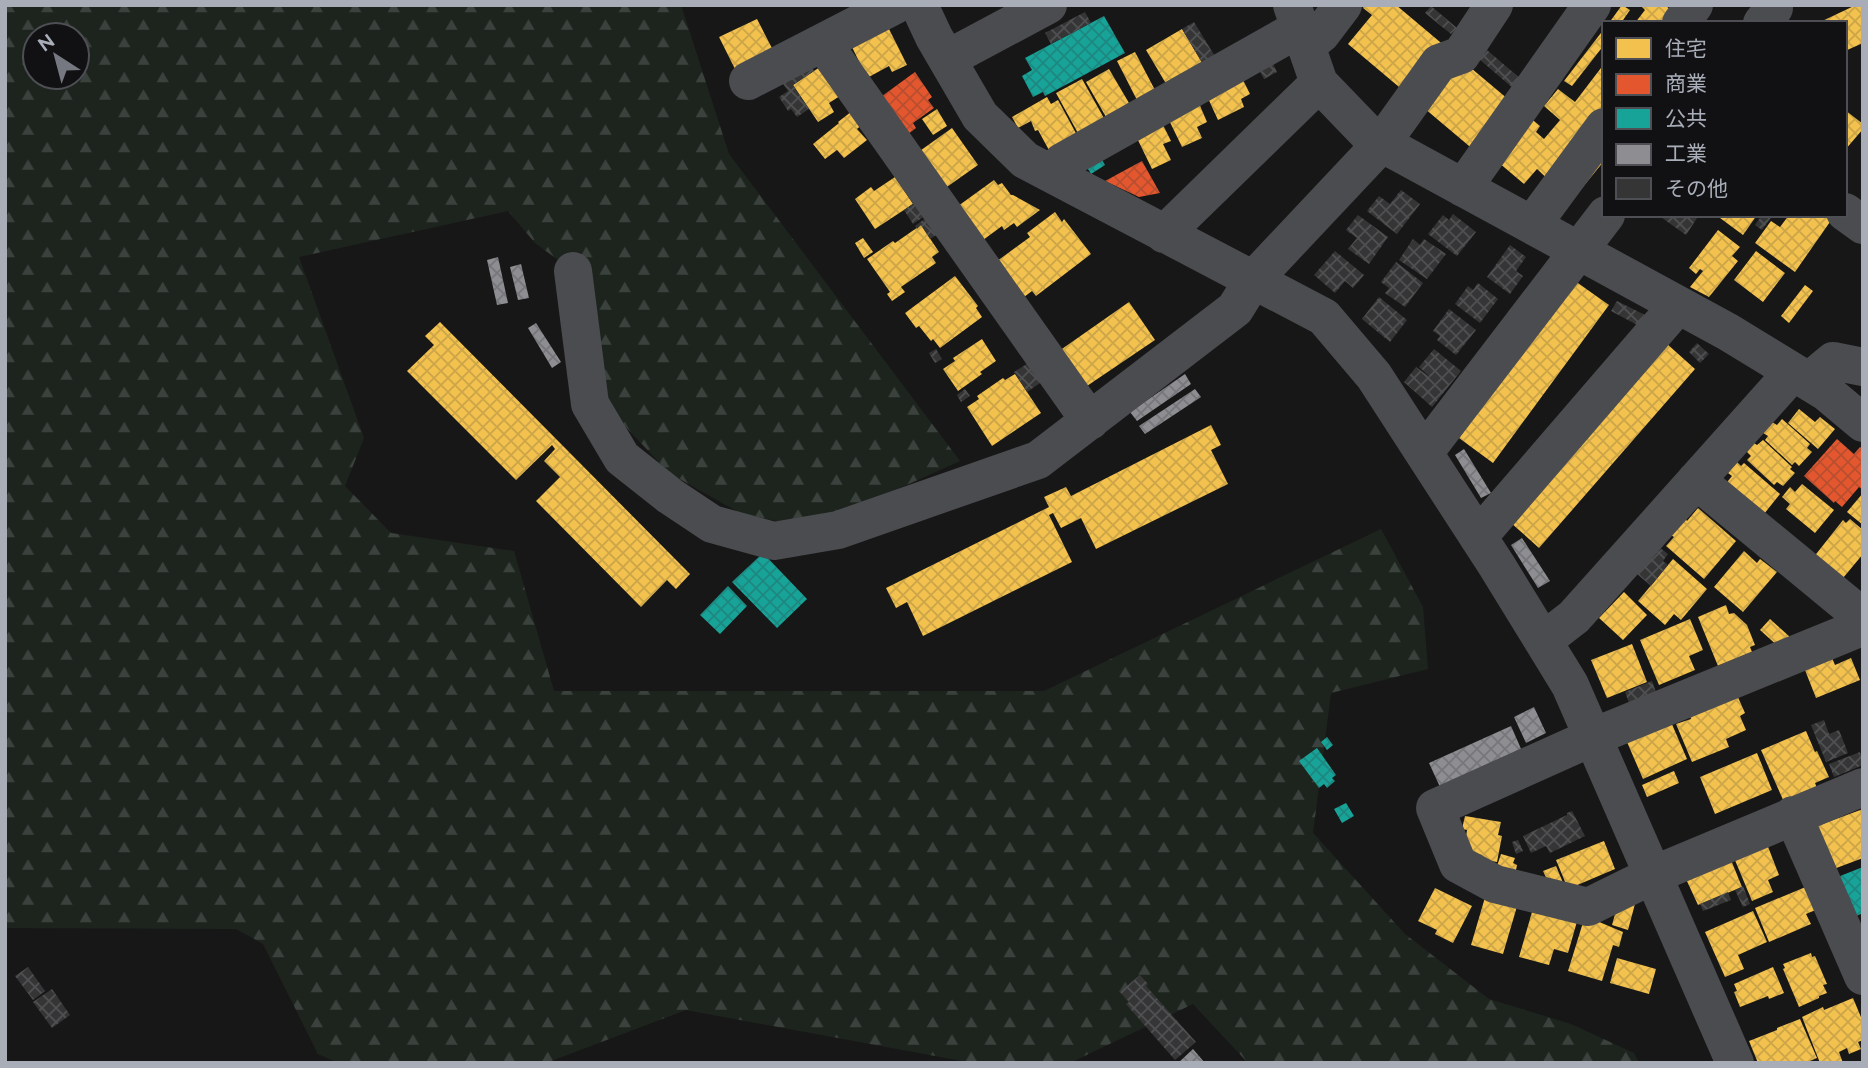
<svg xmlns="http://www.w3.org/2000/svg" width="1868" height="1068" viewBox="0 0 1868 1068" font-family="Raleway,'Noto Sans JP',sans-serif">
<defs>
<pattern id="forest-firs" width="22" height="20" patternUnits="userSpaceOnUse" patternTransform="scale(1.75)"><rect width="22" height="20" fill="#1d241e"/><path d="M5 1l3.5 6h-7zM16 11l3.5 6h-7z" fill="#3b413d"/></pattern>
<pattern id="homes-cross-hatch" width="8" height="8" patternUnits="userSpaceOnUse" patternTransform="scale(1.75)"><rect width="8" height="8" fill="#f2c14e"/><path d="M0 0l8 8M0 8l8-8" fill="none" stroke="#cca549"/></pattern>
<pattern id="shops-cross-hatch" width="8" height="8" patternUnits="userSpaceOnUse" patternTransform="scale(1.75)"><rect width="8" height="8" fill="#e4572e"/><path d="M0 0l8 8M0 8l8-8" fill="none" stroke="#b84e30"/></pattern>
<pattern id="public-cross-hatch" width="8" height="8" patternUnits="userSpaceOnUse" patternTransform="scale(1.75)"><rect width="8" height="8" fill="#17a398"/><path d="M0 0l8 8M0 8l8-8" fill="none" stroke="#1e8780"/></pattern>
<pattern id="industry-cross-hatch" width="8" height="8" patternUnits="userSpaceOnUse" patternTransform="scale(1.75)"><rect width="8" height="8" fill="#8d8d92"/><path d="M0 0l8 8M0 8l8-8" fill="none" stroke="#76777b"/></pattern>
<pattern id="building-cross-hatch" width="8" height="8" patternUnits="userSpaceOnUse" patternTransform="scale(1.75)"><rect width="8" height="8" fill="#353536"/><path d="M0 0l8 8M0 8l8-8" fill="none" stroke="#4f5051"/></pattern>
</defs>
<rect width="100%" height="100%" fill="#171717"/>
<path fill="url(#forest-firs)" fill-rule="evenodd" d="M5 5H681L729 154 960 461 862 505 799 526 740 513 669 473 611 411 573 271 535 243 508 211 299 257 364 438 345 486 391 533 514 551 554 691H1044L1381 529 1423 607 1428 669 1331 693 1313 833 1405 934 1489 999 1571 1024 1634 1053 1639 1063H1248L1193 1004 1070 1063H973L686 1010 546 1063H338L318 1054 263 944 236 929 5 928ZM35 35H77V77H35Z"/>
<path fill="url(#homes-cross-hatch)" d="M1365 5H1396L1540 126 1536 132 1544 139 1560 120 1544 106 1558 89 1575 102 1604 64V161L1582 188 1553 184 1537 169 1524 184 1498 162 1494 167 1348 44 1372 15 1363 8Z
M1622 5 1630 10 1621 23H1609Z
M1640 5H1665L1686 23H1635L1645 10Z
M1856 5H1863V43L1845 51V23H1818Z
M757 19 775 54 737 73 719 37Z
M888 27 907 65 892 72 889 66 867 78 851 45Z
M1182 29 1204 66 1168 87 1146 50Z
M1604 29V45L1572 86 1564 81Z
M1135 52 1156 92 1138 102 1117 61Z
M823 65 843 94 829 103 834 112 818 122 793 85Z
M1109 69 1129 103 1106 117 1086 82Z
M1241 76 1250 94 1241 99 1244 107 1218 120 1206 94Z
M1082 79 1105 120 1079 135 1056 93Z
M1047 97 1051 104 1058 100 1078 137 1050 152 1038 130 1035 131 1031 121 1018 128 1012 117Z
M1198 101 1207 122 1197 127 1202 138 1182 147 1167 116Z
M856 108 866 121 857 129 867 140 844 158 837 150 825 159 813 144 839 123 838 122Z
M937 109 947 126 933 135 922 119Z
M1845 110 1863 124V129L1845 150Z
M1161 121 1171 141 1163 144 1171 160 1152 169 1135 134Z
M952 128 978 165 944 189 917 153Z
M895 177 913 204 875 229 855 199 871 187 874 191Z
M994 180 998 185 1002 183 1011 195H1013L1040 210 1017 227 1014 223 1004 230 1002 226 979 243 954 209Z
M1055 212 1062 222 1064 219 1091 254 1036 296 1032 291 1020 300 993 264 1030 237 1027 233Z
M1716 215H1757L1743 235Z
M1789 215H1827L1832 219 1795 272 1755 243 1771 221 1780 227Z
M921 225 939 252 932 257 936 263 901 287 905 292 892 301 887 294 890 292 867 259 893 241 895 243Z
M1718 230 1740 247 1732 256 1738 261 1709 297 1690 287 1703 271 1700 269 1696 274 1689 268Z
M863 238 873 252 864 258 855 243Z
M1756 251 1785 273 1763 302 1734 280Z
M955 276 978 306 976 308 982 317 940 348 933 339 931 341 919 326 916 328 905 313Z
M1575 281 1609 305 1493 463 1459 438Z
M1805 285 1813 291 1789 323 1781 316Z
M1129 302 1155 340 1084 388 1059 351Z
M440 322 690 574 676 589 667 580 641 607 536 501 560 477 544 461 555 449 552 445 516 480 407 371 434 345 425 336Z
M982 339 996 361 980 372 982 374 958 391 943 369 955 361 953 358Z
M1666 343 1695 369 1539 548 1510 522Z
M1015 374 1041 413 992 446 967 407 979 399 977 396 1003 378 1005 380Z
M1799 409 1815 422 1820 417 1835 429 1818 449 1788 423Z
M1782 419 1810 444 1807 448 1812 452 1799 466 1795 462 1792 465 1765 440 1768 436 1763 433 1772 422 1777 425Z
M1211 425 1221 445 1211 450 1228 484 1096 549 1081 518 1061 528 1053 513 1049 515 1072 562 923 636 907 602 896 608 886 588 1049 507 1044 497 1066 487 1071 496Z
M1763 440 1792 467 1790 469 1795 473 1783 486 1777 482 1774 485 1747 460 1751 456 1747 452 1754 443 1757 445Z
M1737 462 1741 466 1744 463 1780 494 1760 519 1724 486 1732 476 1728 473Z
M1802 484 1834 510 1815 533 1786 509 1790 504 1782 497 1790 487 1795 492Z
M1863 493V525L1847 512Z
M1698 508 1736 541 1704 579 1666 546 1674 537 1671 535 1685 518 1687 521Z
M1850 519 1863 530V554L1843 578 1813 558 1843 520 1846 523Z
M1744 551 1757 563 1760 559 1777 572 1743 612 1714 587Z
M1673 559 1707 589 1681 620 1674 614 1665 625 1638 601Z
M1624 592 1647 615 1623 640 1599 618Z
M1726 605 1729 614 1734 613 1747 625 1755 645 1750 647 1752 652 1718 666 1698 617Z
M1690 619 1703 650 1689 656 1695 670 1659 685 1640 640Z
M1770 619 1790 637 1780 648 1760 630Z
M1632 644 1647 682 1607 698 1591 660Z
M1830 653 1835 665 1851 658 1860 680 1816 698 1803 665Z
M1737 695 1745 713 1740 716 1746 730 1726 739 1729 747 1692 762 1676 724 1691 719 1690 715Z
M1671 722 1687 759 1643 779 1627 742Z
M1806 731 1815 752 1817 751 1829 777 1815 783 1817 788 1784 802 1761 750Z
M1757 753 1772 790 1715 814 1700 777Z
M1674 771 1679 783 1647 797 1642 785Z
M1863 809V858L1831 870 1817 826Z
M1465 816 1501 822 1498 835 1502 836 1497 862 1481 859 1482 855 1464 851 1467 830 1462 829Z
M1765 839 1779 875 1768 880 1773 892 1752 901 1732 853Z
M1604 841 1615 869 1568 889 1556 860Z
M1501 854 1515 858 1513 863 1517 865 1515 875 1496 869Z
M1731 860 1742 887 1698 905 1686 879Z
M1556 866 1564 885 1549 884 1543 871Z
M1808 886 1818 909 1806 914 1811 924 1769 942 1755 908Z
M1435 888 1472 906 1453 943 1435 934 1437 930 1418 921Z
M1486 894 1518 903 1503 954 1471 945Z
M1619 900 1635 904 1628 930 1612 925Z
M1534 905 1578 918 1568 953 1554 949 1549 965 1519 957Z
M1753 911 1767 942 1738 955 1744 969 1725 977 1705 932Z
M1585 916 1623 932 1619 947 1613 945 1602 981 1568 971Z
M1811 953 1812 957 1815 956 1827 984 1823 985 1827 993 1819 996V998L1799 1007 1783 969 1785 968 1783 964Z
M1617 958 1656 969 1649 994 1610 983Z
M1773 967 1784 993 1769 999 1768 996 1740 1007 1734 992 1737 991 1734 984Z
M1853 998 1863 1022V1040L1858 1042 1861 1049 1849 1054 1847 1048 1839 1052 1843 1063H1820L1802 1017 1823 1007 1824 1010Z
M1800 1019 1817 1058 1805 1063H1758L1749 1041 1777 1030V1028Z"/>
<path fill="url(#shops-cross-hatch)" d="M915 72 932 97 928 100 934 108 913 123 916 128 908 134 878 99Z
M1142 161 1160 193 1139 197 1105 181Z
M1837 439 1854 454 1860 447 1863 449V490L1859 487 1842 507 1835 501 1834 503 1804 476Z"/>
<path fill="url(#public-cross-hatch)" d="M1104 16 1125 53 1045 96 1043 92 1033 97 1022 76 1032 70 1025 58Z
M1097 152 1105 165 1091 174 1083 161Z
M763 553 807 599 777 628 732 582Z
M728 586 747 606 720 634 700 615Z
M1327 737 1333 745 1327 750 1321 742Z
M1317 748 1336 775 1332 778 1335 781 1327 788 1324 784 1319 788 1299 761Z
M1346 803 1354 816 1342 823 1334 809Z
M1863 867V913L1852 918 1835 878Z"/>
<path fill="url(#industry-cross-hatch)" d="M498 257 508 303 497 305 487 260Z
M521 264 529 298 518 300 510 267Z
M536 323 561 362 552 368 528 328Z
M1185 374 1191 384 1137 421 1130 412Z
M1195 389 1201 397 1145 434 1139 426Z
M1464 449 1491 493 1481 498 1455 455Z
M1522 538 1550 581 1538 588 1511 545Z
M1534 707 1546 733 1526 743 1514 717Z
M1511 726 1522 751 1440 787 1429 763Z
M1193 1049 1205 1063H1178Z"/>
<path fill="url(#building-cross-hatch)" d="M1431 6 1457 28 1451 34 1425 13Z
M1085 12 1091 23 1051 44 1045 33Z
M1194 22 1216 58 1204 66 1182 29Z
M1473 38 1522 80 1514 89 1465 47Z
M809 62 814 71 793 85 809 109 797 117 791 109 788 111 779 97 788 91 781 81Z
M1273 64 1277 72 1264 79 1260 72Z
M1401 190 1420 204 1397 234 1367 211 1379 196 1390 204Z
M921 198 931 212 913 224 904 210Z
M931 214 943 231 930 239 921 225 917 229 915 226Z
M1453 214 1476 232 1457 256 1428 234 1443 215 1449 220Z
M1358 215 1388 237 1369 264 1348 249 1357 238 1346 230Z
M1658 215H1699L1686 235Z
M1762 215H1773L1762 230 1755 225Z
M1413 239 1420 245 1424 239 1446 254 1427 279 1399 260Z
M1510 245 1526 257 1516 271 1523 276 1510 294 1487 277Z
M1335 251 1364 275 1353 288 1345 281 1335 293 1314 275Z
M1396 262 1423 283 1405 307 1385 293 1389 288 1381 282Z
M1478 283 1498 299 1480 323 1455 304 1468 286 1473 290Z
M1379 297 1407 320 1390 342 1362 319Z
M1617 301 1647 316 1641 327 1611 311Z
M1449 309 1476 330 1456 355 1437 340 1440 336 1433 331Z
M1697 343 1709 354 1700 363 1689 352Z
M936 349 942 359 935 363 929 353Z
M1434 349 1461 371 1432 407 1404 382 1416 367 1431 378 1419 367Z
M1033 360 1046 379 1027 392 1014 372Z
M965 389 970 396 961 402 957 395Z
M1659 547 1668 554 1663 561 1668 565 1651 586 1636 573Z
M1652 681 1658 698 1629 703 1625 692Z
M1824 720 1829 734 1839 730 1848 753 1826 762 1811 725Z
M1860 752 1863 765 1834 777 1829 764Z
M1572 811 1585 836 1550 853 1546 846 1531 853 1523 836 1567 815V813Z
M1518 840 1523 851 1516 854 1512 842Z
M1743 886 1750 904 1743 907 1735 890Z
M1728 892 1731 900 1703 911 1700 904Z
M28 967 45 991 33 1000 15 976Z
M1140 975 1148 984 1146 986 1196 1042 1175 1060 1126 1004 1129 1002 1120 992Z
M52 989 70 1015 52 1028 33 1002Z"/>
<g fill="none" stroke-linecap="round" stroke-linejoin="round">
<path stroke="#4b4c50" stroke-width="38" d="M919 5 934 37 980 116 1025 160 1324 317 1374 376 1497 566 1570 685 1735 1063
M1292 5 1319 83 1372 138 1728 332 1826 392 1863 423
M1681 23 1694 5
M1762 23 1774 8
M823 43 1090 421
M1306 46 1321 34 1343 5
M947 59 1048 5
M748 81 895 5
M1056 176 1062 162 1300 28
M1463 188 1592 5
M1845 212 1863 225
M1532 225 1604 127
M1164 234 1319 83
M573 271 590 404 622 458 670 496 712 524 774 541 838 530 1038 460 1235 309 1253 280 1381 144 1439 63 1461 55 1494 5
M1809 381 1833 361 1863 367
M1424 453 1606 215
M1696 480 1848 605 1863 629
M1478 537 1678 305
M1862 627 1593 737 1435 808 1458 864 1495 884 1588 907 1653 875 1863 787
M1543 641 1574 617 1793 372
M1793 815 1863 976"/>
</g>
<rect width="1868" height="1068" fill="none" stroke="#a8adb8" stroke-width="14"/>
<rect x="1602" y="21" width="245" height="196" fill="#111113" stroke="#4d4f55" stroke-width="2"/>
<rect x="1616" y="38" width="35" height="21" fill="#f2c14e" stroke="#4d4f55" stroke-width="2"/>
<text x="1665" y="56" font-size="21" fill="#a8adb8">住宅</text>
<rect x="1616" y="74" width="35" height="21" fill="#e4572e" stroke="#4d4f55" stroke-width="2"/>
<text x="1665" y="91" font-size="21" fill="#a8adb8">商業</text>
<rect x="1616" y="108" width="35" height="21" fill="#17a398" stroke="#4d4f55" stroke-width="2"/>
<text x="1665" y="126" font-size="21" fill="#a8adb8">公共</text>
<rect x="1616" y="144" width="35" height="21" fill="#8d8d92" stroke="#4d4f55" stroke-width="2"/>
<text x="1665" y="161" font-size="21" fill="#a8adb8">工業</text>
<rect x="1616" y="178" width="35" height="21" fill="#353536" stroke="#4d4f55" stroke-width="2"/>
<text x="1665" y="196" font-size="21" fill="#a8adb8">その他</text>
<g transform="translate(56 56) rotate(324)"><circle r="33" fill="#111113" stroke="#4d4f55" stroke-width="2"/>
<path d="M0-5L12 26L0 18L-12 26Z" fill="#757880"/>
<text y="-10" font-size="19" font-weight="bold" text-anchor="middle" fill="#a8adb8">N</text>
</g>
</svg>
